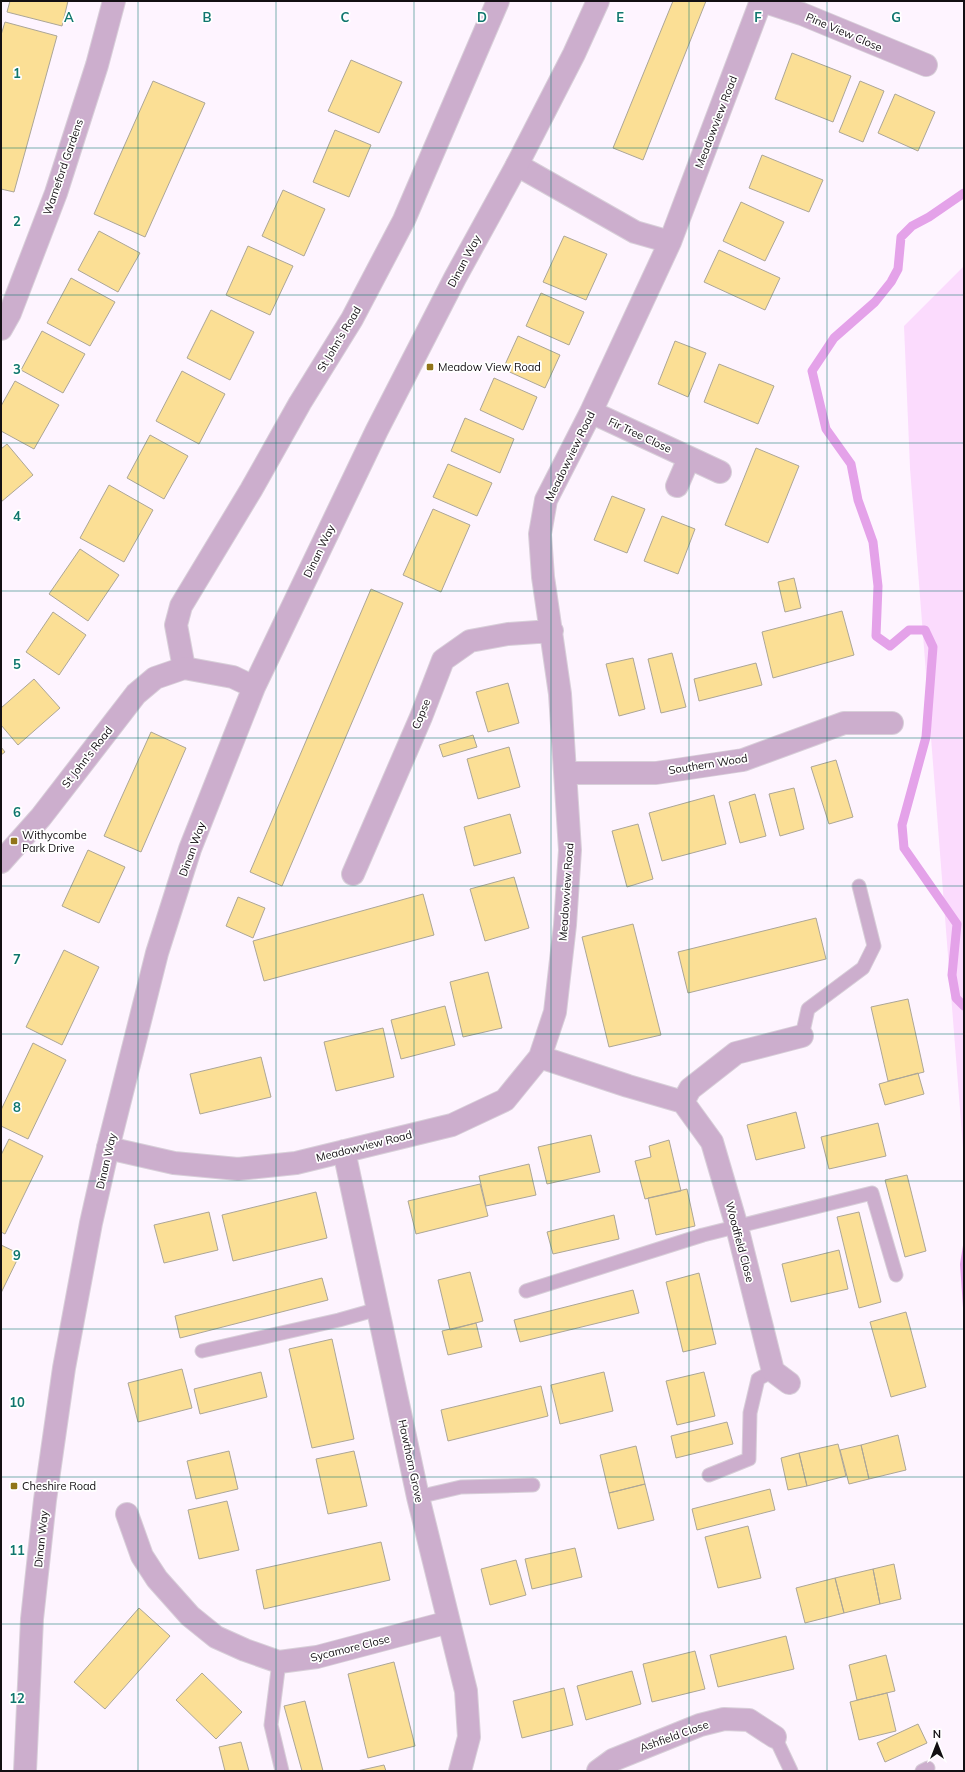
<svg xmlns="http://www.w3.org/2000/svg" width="965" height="1772" viewBox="0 0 965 1772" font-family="Mulish,sans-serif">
<rect width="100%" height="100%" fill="#fef4ff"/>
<path fill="#fbdbfd" d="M964 266V1161L910 468 904 326Z"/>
<path fill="#e4a2e9" d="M964 1239V1322L960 1264Z"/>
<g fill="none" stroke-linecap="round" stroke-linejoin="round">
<path stroke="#e4a2e9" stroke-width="9" d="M964 193 929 217 912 226 901 237 898 269 891 282 875 302 834 338 812 371 826 429 851 464 858 500 873 542 878 586 876 636 890 646 909 630H925L933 647 926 737 902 825 904 848 957 924 952 975 956 998 964 1006"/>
</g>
<path fill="#fbdf95" stroke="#aca697" d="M10 1H68L62 26 7 12Z
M673 1H706L643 160 613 148Z
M5 22 57 36 14 192 1 189V35Z
M792 53 851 76 833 122 775 99Z
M351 60 402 82 379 133 328 111Z
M153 81 205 103 145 237 94 214Z
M860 81 884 91 863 142 839 132Z
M895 94 935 112 918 151 878 133Z
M335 130 371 145 349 197 313 182Z
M762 155 823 180 809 212 749 188Z
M283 190 325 209 304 256 262 236Z
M741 202 784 222 765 261 723 241Z
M99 231 140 253 118 292 78 270Z
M564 236 607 254 586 300 543 282Z
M248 246 293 266 270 315 226 295Z
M719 250 780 278 765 310 704 282Z
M71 278 115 302 90 346 47 323Z
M541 293 584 312 569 345 526 326Z
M211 310 254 332 230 380 187 358Z
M42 331 85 354 63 393 21 370Z
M518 336 560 355 545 388 503 369Z
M675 341 706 353 688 397 658 384Z
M719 364 774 386 758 424 704 402Z
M182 371 225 394 199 444 156 421Z
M494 378 537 397 523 430 480 410Z
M15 381 59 405 34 449 1 431V406Z
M465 418 514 439 500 473 451 451Z
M150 435 188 456 164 499 127 478Z
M7 444 33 475 1 502V449Z
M756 448 799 466 768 543 725 525Z
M448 464 492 483 477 516 433 497Z
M109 485 153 510 124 562 80 538Z
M612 496 645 509 627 553 594 540Z
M433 509 470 525 441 592 403 575Z
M662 516 695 529 678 574 644 561Z
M80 549 119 575 88 621 49 594Z
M794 578 801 608 785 612 778 582Z
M371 589 403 603 282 886 250 872Z
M842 611 854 655 773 678 762 632Z
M53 612 86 635 59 675 26 652Z
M672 653 686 707 661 713 648 659Z
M633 658 645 709 619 716 606 664Z
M756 663 762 685 699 701 694 679Z
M34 679 60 708 18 745 1 725V708Z
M508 683 519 723 488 732 476 692Z
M151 732 186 748 141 852 104 836Z
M473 735 477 747 443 757 439 745Z
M1 747 5 752 1 755Z
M509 747 520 787 478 799 467 759Z
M836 760 853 817 829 824 811 767Z
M794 788 804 829 780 836 769 794Z
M755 794 766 836 740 843 729 802Z
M714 795 726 844 662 861 649 813Z
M510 814 521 853 474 866 464 827Z
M638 824 653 879 627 887 612 831Z
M88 850 125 867 99 923 62 906Z
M514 877 529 928 485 941 470 889Z
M423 894 434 935 264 981 253 941Z
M238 897 265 908 253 938 226 926Z
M816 918 826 959 688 993 678 952Z
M633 924 661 1035 609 1047 582 937Z
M64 950 99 967 62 1045 26 1027Z
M488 972 502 1028 463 1037 450 982Z
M908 999 924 1072 888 1081 871 1007Z
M445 1006 455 1045 401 1059 391 1020Z
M383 1028 394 1077 336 1091 324 1042Z
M33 1043 66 1060 28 1139 1 1126V1110Z
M261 1057 271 1097 200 1114 190 1074Z
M918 1073 924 1094 885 1105 879 1084Z
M796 1112 805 1148 756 1160 747 1125Z
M878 1123 886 1156 829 1169 821 1137Z
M591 1135 600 1172 547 1184 538 1147Z
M9 1139 43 1156 5 1234 1 1232V1155Z
M669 1140 681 1191 645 1199 635 1161 651 1157 649 1146Z
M529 1164 536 1195 486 1206 479 1176Z
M907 1175 926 1251 905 1257 885 1180Z
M480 1184 488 1216 416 1234 408 1201Z
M687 1189 695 1226 656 1235 648 1198Z
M316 1192 327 1238 233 1261 222 1215Z
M209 1212 218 1250 164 1263 154 1225Z
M859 1212 881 1302 859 1308 837 1217Z
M614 1215 619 1239 553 1254 547 1232Z
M1 1245 20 1254 1 1293Z
M839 1250 848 1289 791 1302 782 1264Z
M470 1272 483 1321 450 1330 438 1280Z
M699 1273 716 1344 683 1352 666 1282Z
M322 1278 328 1300 180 1338 175 1316Z
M633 1290 639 1313 520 1342 514 1320Z
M906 1312 926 1387 891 1397 870 1322Z
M476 1323 482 1347 448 1355 442 1331Z
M332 1339 354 1439 312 1448 289 1349Z
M182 1369 192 1408 138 1422 128 1383Z
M261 1372 267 1397 200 1414 194 1389Z
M604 1372 613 1411 560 1424 551 1385Z
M704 1372 715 1416 677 1425 666 1381Z
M541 1386 548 1416 448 1441 441 1410Z
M727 1422 733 1444 676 1458 671 1436Z
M898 1435 906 1470 869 1479 861 1445Z
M838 1444 846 1476 807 1486 799 1453Z
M861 1445 869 1479 849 1484 840 1450Z
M636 1446 645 1484 609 1493 600 1455Z
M229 1451 238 1489 196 1499 187 1461Z
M354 1451 367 1506 328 1514 316 1459Z
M799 1453 807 1486 788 1490 781 1458Z
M645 1484 654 1520 618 1529 609 1493Z
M770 1489 775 1510 697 1530 692 1509Z
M227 1501 239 1550 199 1559 188 1510Z
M748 1526 761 1578 718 1588 705 1537Z
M381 1542 390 1580 264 1609 256 1570Z
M575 1548 582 1577 532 1589 525 1559Z
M516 1560 526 1595 490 1605 481 1569Z
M894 1564 901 1599 880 1604 873 1569Z
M873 1569 880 1604 844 1613 835 1578Z
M835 1578 844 1613 805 1623 796 1588Z
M139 1608 170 1636 105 1709 74 1682Z
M786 1636 794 1669 718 1687 710 1655Z
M695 1651 705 1689 652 1702 643 1664Z
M886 1655 895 1691 857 1700 849 1665Z
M394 1662 415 1746 368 1758 348 1674Z
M632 1671 641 1704 586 1720 577 1686Z
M202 1673 242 1712 216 1739 176 1700Z
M564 1688 573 1725 522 1738 513 1701Z
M887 1693 896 1731 859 1740 850 1702Z
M305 1701 323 1771H302L284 1706Z
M918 1724 927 1743 885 1762 877 1743Z
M241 1742 249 1771H225L219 1747Z
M384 1765 386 1771H357Z"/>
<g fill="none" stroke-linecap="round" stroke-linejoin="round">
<g stroke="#d8cfd9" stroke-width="15">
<path id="service" d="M802 1036 808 1009 863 968 874 946 859 886
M526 1291 703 1235 872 1193 896 1275
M202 1351 339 1320 378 1309
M709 1475 749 1459 750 1413 758 1379 773 1371
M418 1497 461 1487 533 1485
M279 1662 271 1725 282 1771
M775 1737 791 1771
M922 1771 928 1768"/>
</g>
<g stroke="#d8cfd9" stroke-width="24">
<path id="minor" d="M762 1 802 14 926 65
M517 165 635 232 670 242
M1 329 10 313 56 193 97 65 114 1
M591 412 720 472
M677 486 689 458
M184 668 176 625 181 606 251 490 300 403 352 319 404 220 498 1
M566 773H656L743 760 844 723H892
M353 874 421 717 443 660 470 641 508 634 552 631
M540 1057 628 1086 683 1102 712 1142 737 1227 773 1371 789 1383
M683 1102 690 1089 736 1053 802 1036
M108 1148 174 1163 238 1169 296 1163 452 1125 505 1100 540 1057 555 1012 565 925 570 850 560 694 543 577 540 534 546 500 591 412 670 242 761 1
M344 1151 418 1497 466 1691 469 1737 460 1771
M127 1514 142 1556 157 1579 190 1616 216 1637 245 1650 279 1662 317 1657 449 1622
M598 1771 613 1760 700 1725 724 1719 749 1720 775 1737"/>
</g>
<g stroke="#d8cfd9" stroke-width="24">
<path id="tertiary" d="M1 862 41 817 136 694 155 678 184 668 233 677 254 687
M25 1771 32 1619 45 1500 64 1368 91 1223 108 1148 157 953 190 849 254 687 377 430 455 278 517 165 574 54 598 1"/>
</g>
<use href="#service" stroke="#ccaecd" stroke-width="13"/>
<use href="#minor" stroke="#ccaecd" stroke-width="22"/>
<use href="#tertiary" stroke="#ccaecd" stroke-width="22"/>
</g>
<path fill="none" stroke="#0f766e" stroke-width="1" stroke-opacity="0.55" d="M138 1V1771M276 1V1771M414 1V1771M551 1V1771M689 1V1771M827 1V1771M1 148H964M1 295H964M1 443H964M1 591H964M1 738H964M1 886H964M1 1034H964M1 1181H964M1 1329H964M1 1477H964M1 1624H964"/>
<g fill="#917419" stroke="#fff" stroke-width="1.5">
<rect x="426" y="363" width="8" height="8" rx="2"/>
<rect x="10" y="837" width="8" height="8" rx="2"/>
<rect x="10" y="1482" width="8" height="8" rx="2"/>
</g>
<g text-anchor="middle" stroke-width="3.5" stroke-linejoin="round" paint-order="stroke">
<g font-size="11" fill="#130f13" stroke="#fff">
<text transform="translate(844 32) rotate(23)" y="4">Pine View Close</text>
<text transform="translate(716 122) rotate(-69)" y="4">Meadowview Road</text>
<text transform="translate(63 167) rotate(-71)" y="4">Warneford Gardens</text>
<text transform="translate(464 261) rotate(-62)" y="4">Dinan Way</text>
<text transform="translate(339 339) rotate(-59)" y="4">St John's Road</text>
<text transform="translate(640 435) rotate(25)" y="4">Fir Tree Close</text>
<text transform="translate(570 456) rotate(-64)" y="4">Meadowview Road</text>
<text transform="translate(319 551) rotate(-64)" y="4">Dinan Way</text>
<text transform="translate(421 714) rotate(-68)" y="4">Copse</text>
<text transform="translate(87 757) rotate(-52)" y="4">St John's Road</text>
<text transform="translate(708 764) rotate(-9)" y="4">Southern Wood</text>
<text transform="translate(192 849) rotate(-70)" y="4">Dinan Way</text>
<text transform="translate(566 892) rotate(-86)" y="4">Meadowview Road</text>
<text transform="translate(364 1146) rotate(-14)" y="4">Meadowview Road</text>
<text transform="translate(106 1161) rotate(-77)" y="4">Dinan Way</text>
<text transform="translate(740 1242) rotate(75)" y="4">Woodfield Close</text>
<text transform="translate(411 1461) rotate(78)" y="4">Hawthorn Grove</text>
<text transform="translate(41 1539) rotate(-84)" y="4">Dinan Way</text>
<text transform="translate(350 1648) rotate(-14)" y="4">Sycamore Close</text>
<text transform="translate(674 1736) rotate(-20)" y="4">Ashfield Close</text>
</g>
<g font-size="11" fill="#130f13" stroke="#fff" text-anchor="start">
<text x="438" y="371">Meadow View Road</text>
<text x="22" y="839">Withycombe<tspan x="22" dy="13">Park Drive</tspan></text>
<text x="22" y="1490">Cheshire Road</text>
</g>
</g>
<g font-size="13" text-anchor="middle" font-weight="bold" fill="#0f766e" stroke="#fff" stroke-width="3.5" stroke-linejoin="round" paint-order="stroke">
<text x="69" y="22">A</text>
<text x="207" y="22">B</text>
<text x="345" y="22">C</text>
<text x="482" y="22">D</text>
<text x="620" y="22">E</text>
<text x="758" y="22">F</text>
<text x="896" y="22">G</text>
<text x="17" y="78">1</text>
<text x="17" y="226">2</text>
<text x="17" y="374">3</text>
<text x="17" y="521">4</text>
<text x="17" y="669">5</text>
<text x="17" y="817">6</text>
<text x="17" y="964">7</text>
<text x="17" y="1112">8</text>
<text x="17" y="1260">9</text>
<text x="17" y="1407">10</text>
<text x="17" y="1555">11</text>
<text x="17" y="1703">12</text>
</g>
<rect width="965" height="1772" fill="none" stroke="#130f13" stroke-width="4"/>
<g transform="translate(937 1744)" stroke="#ffffff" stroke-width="3" paint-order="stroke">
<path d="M0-3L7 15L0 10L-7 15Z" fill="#130f13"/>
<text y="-6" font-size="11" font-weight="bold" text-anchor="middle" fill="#130f13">N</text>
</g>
</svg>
